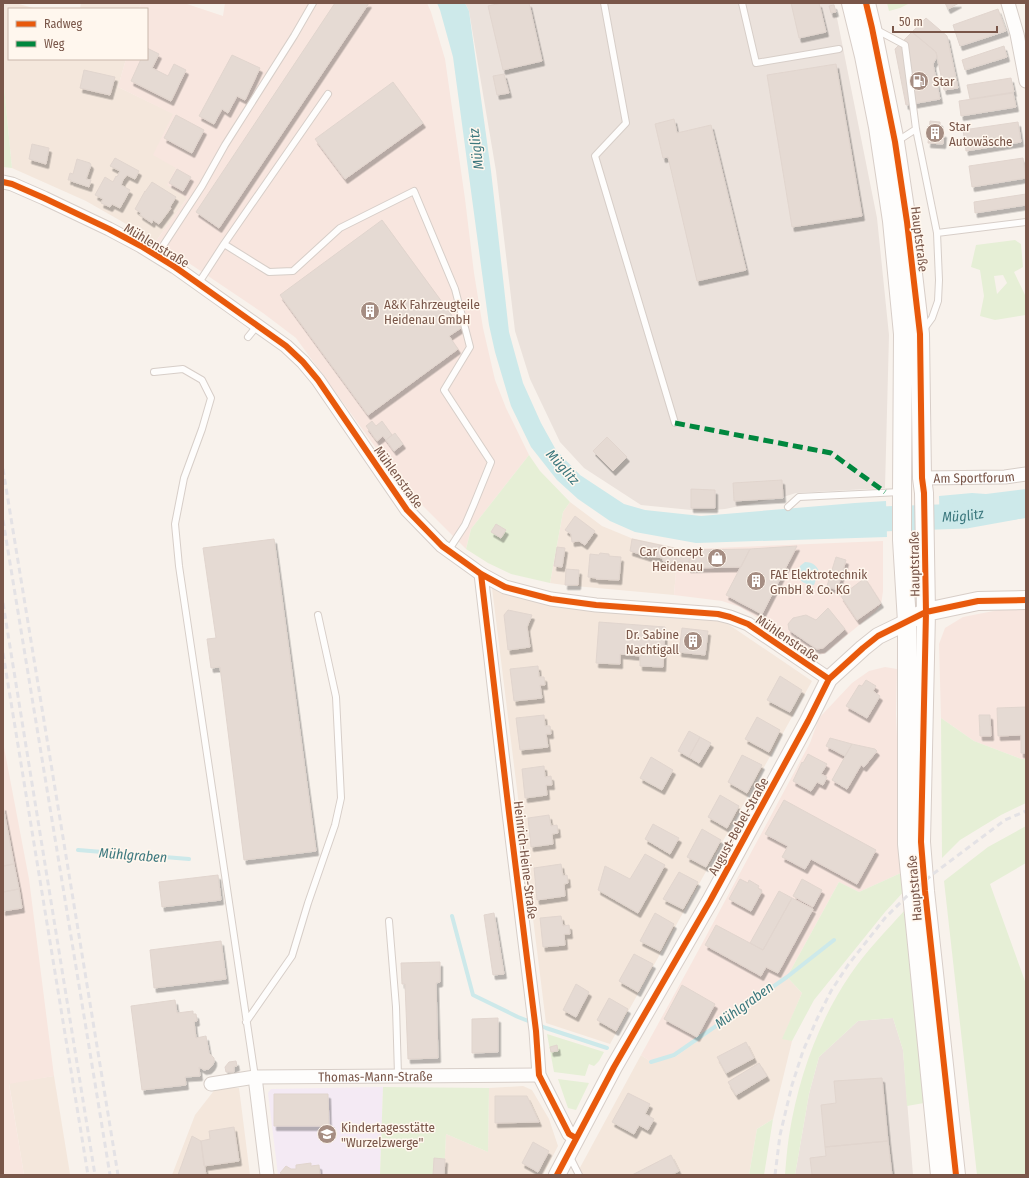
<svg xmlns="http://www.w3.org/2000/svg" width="1029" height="1178" viewBox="0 0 1029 1178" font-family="'Fira Sans Condensed',sans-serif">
<defs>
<filter id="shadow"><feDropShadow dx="2.5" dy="4.5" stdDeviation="0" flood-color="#0004"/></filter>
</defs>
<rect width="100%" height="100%" fill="#f8f2ec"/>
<path fill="#f4e7dc" d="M3 3H15L37 9H9V59H126L118 87 174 114 176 168 187 198 156 241 86 201 12 168 3 77Z
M81 3H141L139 9H80Z
M570 502 602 526 631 538 678 548 674 595 564 585 550 583 563 512Z
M492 588 616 611 722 620 812 681 610 1044 546 1023Z
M787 977 802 993 783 1038 792 1041 773 1119 757 1129 749 1175H576L641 1055 651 1062 675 1057Z
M54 1076 70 1174 24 1175 9 1083Z
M523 1086 532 1090 549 1119 558 1146 543 1175H444L446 1134 488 1152 489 1088Z
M216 1088H239L250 1175H172L195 1115Z"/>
<path fill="#f8e6df" d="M141 3H184L223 16 225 3H427L431 12 445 59 465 199 474 273 483 328 495 380 506 408 529 455 471 529 466 549 423 506 392 470 296 338 263 313 156 241 187 198 167 185 176 168 153 155 173 114 118 87 126 59H147V9H139Z
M883 541V591L881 605 875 612 824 654H818L807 649 740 607 722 601 674 595 678 548 691 549Z
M1009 608H1026V759H1021L974 741 941 718 939 644 945 628 963 617Z
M885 667 897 669 896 714 903 872 859 892 839 882 787 977 675 1057 651 1062 641 1055 691 964 810 743 819 718 852 683 869 671Z
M3 742 29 879 54 1076 9 1084 24 1175H3Z"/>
<path fill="#ebe2dc" d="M465 3H834L877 218 889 335 885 488 796 493 783 497 725 509 701 511 641 505 584 468 560 442 530 379 515 331 496 171 469 11Z
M893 1018 903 1050 913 1175H795L809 1094 819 1057 858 1021Z"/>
<path fill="#f4eaf4" d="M383 1087 380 1175H278L268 1093 271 1089Z"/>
<path fill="#e6efd6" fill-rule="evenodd" d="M887 3H910L900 8 889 11Z
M3 77 12 168 3 167Z
M1015 240 1021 244 1023 267 1014 272 1026 297V315L995 320 980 316 984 296 980 270 971 267 976 245ZM1003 275 1007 283 997 294 994 276Z
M529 455 540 471 570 502 563 512 550 583 511 574 488 563 466 549 471 529Z
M941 718 974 741 1021 759H1026V803L1001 815 960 840 942 858Z
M1026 826V863L990 884 1026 984V1175H977L944 881 988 847Z
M903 872 907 888 885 912 814 1000 792 1041 782 1039 802 993 787 977 839 882 859 892Z
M905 910 924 1103 907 1106 903 1050 893 1018 858 1021 819 1057 809 1094 795 1175H785C786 1162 787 1149 789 1136 798 1079 818 1022 850 975 866 951 886 931 905 910Z
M547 1034 604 1052 599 1061 594 1066 589 1064 585 1076 554 1072Z
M558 1079 589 1083 576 1110 568 1108Z
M383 1087 489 1088 488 1152 446 1134 444 1175H380Z
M773 1119 764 1175H749L757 1129Z"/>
<path fill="#cde9ea" d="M437 3H465L469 11 491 171 509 332 523 383 541 423 556 450 580 475 624 504 645 510 701 516 855 503 886 501 887 537 696 543 635 532 610 521 578 499 557 480 531 447 511 406 495 352 489 325 453 57 440 10Z
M1026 489V518L940 529 939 496 972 493 986 494Z
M805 562C812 562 816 565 819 571L814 585C800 584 797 579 800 566Z"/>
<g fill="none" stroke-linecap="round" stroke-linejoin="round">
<path stroke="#cde9ea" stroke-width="4" d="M78 850 189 859
M452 916 473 995 518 1017 546 1028 607 1048
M651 1062 674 1055 787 977 834 940"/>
<path stroke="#cde9ea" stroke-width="25" id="s1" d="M852 520 966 516 1026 505"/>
</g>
<path fill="#e5dad3" stroke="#e1d5ce" filter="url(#shadow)" d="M335 3H369L219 228 196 212Z
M501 3H529L542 61 503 70 488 6Z
M791 3H819L826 32 799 38Z
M945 3H959L948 9Z
M834 5 836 12 831 13 829 6Z
M998 9 1006 31 960 46 953 25Z
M926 18 947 36 958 88 944 90 936 52 912 32Z
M912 32 936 52 937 57 933 64 940 99 906 105 895 49Z
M1004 46 1007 57 965 70 962 60Z
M147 48 159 54 152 68 168 76 174 64 186 70 171 101 131 81 141 59H147Z
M232 55 260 68 245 100 237 96 228 113 222 109 214 124 199 116Z
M836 64 862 216 792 227 767 75Z
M84 70 115 77 110 95 80 88Z
M504 74 509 93 497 95 493 76Z
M1011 78 1014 92 970 99 967 85Z
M393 82 423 123 345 179 315 139Z
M1013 93 1016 107 961 116 959 101Z
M176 115 204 130 192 153 164 138Z
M674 119 677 133 711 125 746 270 697 281 668 157 663 158 655 124Z
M930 121 940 122V133H944L943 144 928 143Z
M1018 122 1021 142 966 151 963 130Z
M32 144 49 148 46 164 29 159Z
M115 158 139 171 135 179 127 175 123 180 121 185 130 190 120 208 112 204 110 207 101 203 103 199 95 195 105 177 113 182 116 176 117 177 120 171 110 166Z
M1023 158 1026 178 972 187 969 166Z
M77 159 90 163 91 165 86 179 91 180 89 187 71 181V180H68L70 173 73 174Z
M177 169 191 177 183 191 169 183Z
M152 182 176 197 170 207 171 208 159 224 153 220 152 223 140 215 141 213 135 209 145 191V192Z
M1026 194V205L975 213 974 202Z
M382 220 461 328 449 336 458 349 368 415 280 295Z
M372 421 376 426 382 421 392 435 386 440 383 436 377 441 366 426Z
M395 433 403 444 394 451 386 440Z
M607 437 627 457 613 471 593 451Z
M782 480 783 498 734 501 733 483Z
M691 489 715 490V508H691Z
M575 516 595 531 585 545 579 541 572 542 571 534 565 530Z
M496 524 506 530 501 538 491 532Z
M274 539 316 851 244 860 220 667 211 668 207 639 216 638 203 548Z
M632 539 660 545 657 557 650 555 649 557 630 551Z
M660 545 678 549 675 563 663 561V558L657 557Z
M797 546 762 614 726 595 750 549Z
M557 547 565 548 562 567 554 566Z
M678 549 691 550 688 566 675 563Z
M750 549 741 567 688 568 691 550Z
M600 553 609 554V556L621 557 619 580 596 579V578L588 577 590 554 599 555Z
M836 557 846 560 837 590 827 586Z
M566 569 579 570 578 585H565Z
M865 578 881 603 857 620 841 596Z
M828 608 845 629 823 648 817 649 789 630 788 624 793 618 806 615 816 620Z
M508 610 532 615 527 627 530 647 508 650 504 615Z
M599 622 665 627 663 667 640 666V656L620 654V664L596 663Z
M682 628 708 631 705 655 679 652Z
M538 666 539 677H544L545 685H540L542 698 514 701 510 669Z
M780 676 802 690 790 712 767 700Z
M866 680 876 686 873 691 880 696 867 718 846 706 859 685 862 686Z
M1026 707V753H1021V735L998 736 997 708Z
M544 715 545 726H550L551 734H546L548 747 520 750 516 718Z
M979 715H990L991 736H980Z
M757 717 780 730 769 752 745 739Z
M689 731 700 737 689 757 678 751Z
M700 737 711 743 699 763 689 757Z
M830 738 852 744 845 756 826 746Z
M852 744 875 749 877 751 864 767 861 765 847 789 832 780Z
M808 754 827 764 821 774 827 777 823 785 817 782 811 791 793 781 802 762 803 763Z
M742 755 762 765 747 793 728 782Z
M651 757 673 770 662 790 640 778Z
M544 766 545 777 551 776 552 785H546L547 795 525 798 522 769Z
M720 795 739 806 727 828 708 817Z
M784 800 876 850 857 884 811 859 805 869 782 857 788 846 765 834Z
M3 806 14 864 3 866Z
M549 815 551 826 557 825 558 833 552 834 553 844 531 847 528 818Z
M653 824 679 838 670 854 645 839Z
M702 829 721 840 706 867 687 857Z
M645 854 665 865 638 913 598 890 605 866 630 879Z
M14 864 19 889 3 892V866Z
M561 864 563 876 567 875 568 883 564 884 565 896 537 900 534 868Z
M679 872 698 882 683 909 663 899Z
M218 875 221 900 162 907 159 882Z
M740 879 748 883 749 880 759 886 758 888 762 891 751 911 729 899Z
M802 879 822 890 813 907 793 896Z
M19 889 22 908 3 911V892Z
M779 891 792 898 763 950 750 943Z
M792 898 813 909 778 973 766 967 761 976 705 945 716 925 763 950Z
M494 913 504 974 493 975 484 915Z
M655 913 674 924 660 951 640 941Z
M561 916 563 926 569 925 570 934H564L565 945 543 947 540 918Z
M221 941 226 979 154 988 150 950Z
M634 954 653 964 638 992 619 981Z
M440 962V982L436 983 438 1058 408 1059 405 984H402L401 963Z
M576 984 589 992 576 1017 563 1010Z
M682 985 715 1004 697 1037 664 1019Z
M609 998 628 1009 616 1031 597 1020Z
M175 1000 177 1013 193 1011V1014H196L197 1021 194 1022 196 1038 206 1036 209 1053 214 1058V1062L212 1066 209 1069 204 1070 199 1067 200 1076 185 1077 186 1085 142 1090 131 1006Z
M498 1018V1052L472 1053V1019Z
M746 1042 754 1058 726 1073 717 1057Z
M557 1045 558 1051 551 1052 550 1047Z
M236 1061 237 1066 234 1067V1072H226L225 1067 229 1062Z
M759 1063 767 1076 736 1095 728 1082Z
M882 1078 888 1141 825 1147 821 1105 836 1103 834 1081Z
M628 1093 650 1104 645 1114 654 1119 648 1130 639 1125 634 1134 612 1122Z
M274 1094H328L329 1126H274Z
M495 1096H527L539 1122 495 1123Z
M234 1127 239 1161 204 1166 201 1141 210 1139 209 1131Z
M192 1136 201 1141 206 1175H178Z
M888 1141 892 1175H812L810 1158 826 1156 825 1147Z
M533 1142 549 1151 538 1172 522 1163Z
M671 1155 679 1171 671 1175H632Z
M434 1158 445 1159 444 1175H433Z
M311 1163V1166L319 1165 320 1175H283L280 1173 286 1166 291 1169H296V1165Z"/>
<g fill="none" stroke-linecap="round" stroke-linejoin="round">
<g stroke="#d7cec8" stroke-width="8">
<path id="service" d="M604 3 626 123 595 156 675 423
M742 3 756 63 839 49
M875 29 905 45 916 129 937 233 939 280 938 301 932 318 924 329
M896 142 916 129
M937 233 1026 222
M224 244 269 272 293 271 340 228 414 191 455 289 470 347 444 390 491 462 474 504 465 525 448 551
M157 255 202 186 225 145 294 36 313 3
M198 284 224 244 328 94
M248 337 257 326
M154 372 183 369 202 380 211 398 202 429 184 478 175 524 179 566 255 1077
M788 507 799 497 900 492
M389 921 396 1007 398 1075
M246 1022 292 956 308 903 335 825 341 798 336 697 318 615
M569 1155 579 1175"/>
</g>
<g stroke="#d7cec8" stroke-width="15">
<g id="minor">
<path d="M1008 3 1017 34 1026 81"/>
<path d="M3 182 12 184 44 198 109 229 141 246 175 267 286 346 303 362 318 380 407 510 442 546 481 574 505 587 551 599 596 605 718 614 730 617 748 624 829 679"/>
<path id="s2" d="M922 478 1005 477 1026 474"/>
<path d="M481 574 509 813 536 1031 539 1075 569 1134 576 1138"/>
<path d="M255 1077 267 1175"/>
<path id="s3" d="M211 1084 255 1077 539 1075"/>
</g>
</g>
<g stroke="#d7cec8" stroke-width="18">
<path id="tertiary" d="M557 1175 614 1067 710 901 808 721 829 679 863 648 878 636 907 622"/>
</g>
<g stroke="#d8cec8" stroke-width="20">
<path id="secondary" d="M851 3 864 56 878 127 892 221 903 334 902 494V540L907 622V844L940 1175
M866 3 872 28 895 142 907 222 920 334 922 478 924 493 926 612 921 842 925 891 956 1175
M916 617 926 612 978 601 1026 600"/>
</g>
<use href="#service" stroke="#fefdfc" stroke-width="6"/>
<use href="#minor" stroke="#fefdfc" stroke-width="13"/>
<use href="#tertiary" stroke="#fefdfc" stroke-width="16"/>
<use href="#secondary" stroke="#fefdfc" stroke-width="18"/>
<path stroke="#e4e2e5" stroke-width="3" stroke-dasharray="6 4" stroke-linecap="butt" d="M3 469 118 1175
M3 520 110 1175
M3 603 95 1175
M3 653 88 1175
M775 1175 780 1135 792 1085 803 1051 817 1019 831 991 848 965 885 918 906 897 933 874 1005 820 1026 811"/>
<path stroke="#00873e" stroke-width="5" stroke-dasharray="10 5" stroke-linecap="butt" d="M675 423 831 453 885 492"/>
<g stroke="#fff7ee" stroke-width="8">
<path id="cycleway" d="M866 3 872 28 895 142 907 222 920 334 922 478 924 493 926 612 921 842 925 891 956 1175
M3 182 12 184 44 198 109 229 141 246 175 267 286 346 303 362 318 380 407 510 442 546 481 574 505 587 551 599 596 605 718 614 730 617 748 624 829 679
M481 574 509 813 536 1031 539 1075 569 1134 576 1138
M557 1175 614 1067 710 901 808 721 829 679 863 648 878 636 926 612 978 601 1026 600"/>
</g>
<use href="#cycleway" stroke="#e8590c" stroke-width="6"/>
</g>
<defs>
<g id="fuel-disc" transform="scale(1)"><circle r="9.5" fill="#a58d82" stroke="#fff7ee"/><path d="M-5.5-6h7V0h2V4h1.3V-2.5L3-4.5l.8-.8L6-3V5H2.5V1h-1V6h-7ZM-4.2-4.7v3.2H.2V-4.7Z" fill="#fff"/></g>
<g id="building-disc" transform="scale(1)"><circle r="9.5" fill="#a58d82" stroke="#fff7ee"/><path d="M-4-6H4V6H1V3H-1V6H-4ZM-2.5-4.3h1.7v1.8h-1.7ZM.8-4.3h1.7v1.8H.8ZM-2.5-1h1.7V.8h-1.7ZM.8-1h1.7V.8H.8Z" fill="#fff"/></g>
<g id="shop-disc" transform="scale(1)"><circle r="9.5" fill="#a58d82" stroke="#fff7ee"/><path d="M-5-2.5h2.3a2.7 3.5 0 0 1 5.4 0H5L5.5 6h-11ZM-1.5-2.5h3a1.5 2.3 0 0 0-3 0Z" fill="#fff"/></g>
<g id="school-disc" transform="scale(1)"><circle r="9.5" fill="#a58d82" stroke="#fff7ee"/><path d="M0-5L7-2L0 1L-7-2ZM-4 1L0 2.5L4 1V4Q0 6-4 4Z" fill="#fff"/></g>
</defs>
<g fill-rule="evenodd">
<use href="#fuel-disc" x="919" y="81"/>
<use href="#building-disc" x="935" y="133"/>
<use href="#building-disc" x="370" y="311"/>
<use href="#shop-disc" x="717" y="558"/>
<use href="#building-disc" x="756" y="581"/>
<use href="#building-disc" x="693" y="641"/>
<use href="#school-disc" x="327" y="1134"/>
</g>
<g text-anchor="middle" stroke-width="3" stroke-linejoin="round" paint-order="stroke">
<g font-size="13" fill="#795649" stroke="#fff7ee" text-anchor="start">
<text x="933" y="86">Star</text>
<text x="949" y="131">Star<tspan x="949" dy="15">Autowäsche</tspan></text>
<text x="384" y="309">A&amp;K Fahrzeugteile<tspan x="384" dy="15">Heidenau GmbH</tspan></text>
<text x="703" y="556" text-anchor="end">Car Concept<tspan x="703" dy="15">Heidenau</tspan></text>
<text x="770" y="579">FAE Elektrotechnik<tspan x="770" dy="15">GmbH &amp; Co. KG</tspan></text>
<text x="679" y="639" text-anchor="end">Dr. Sabine<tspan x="679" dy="15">Nachtigall</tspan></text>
<text x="341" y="1132">Kindertagesstätte<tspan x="341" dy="15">"Wurzelzwerge"</tspan></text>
</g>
<g font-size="13" fill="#795649" stroke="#fff7ee">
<text transform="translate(920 239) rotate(83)" y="5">Hauptstraße</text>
<text transform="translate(157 245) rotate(31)" y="5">Mühlenstraße</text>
<text transform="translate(399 477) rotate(54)" y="5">Mühlenstraße</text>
<text dy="5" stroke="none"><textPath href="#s2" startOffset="52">Am Sportforum</textPath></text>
<text transform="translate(914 564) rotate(-91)" y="5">Hauptstraße</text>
<text transform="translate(788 638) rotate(34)" y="5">Mühlenstraße</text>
<text transform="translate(738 826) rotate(-61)" y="5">August-Bebel-Straße</text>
<text transform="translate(526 860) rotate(83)" y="5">Heinrich-Heine-Straße</text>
<text transform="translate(914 888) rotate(-95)" y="5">Hauptstraße</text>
<text dy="5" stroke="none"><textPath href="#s3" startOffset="165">Thomas-Mann-Straße</textPath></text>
</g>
<g font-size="14" font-style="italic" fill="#3c787e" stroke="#fff7ee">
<text transform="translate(476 149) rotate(-97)" y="5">Müglitz</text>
<text transform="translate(563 467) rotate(48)" y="5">Müglitz</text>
<text dy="5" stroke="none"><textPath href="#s1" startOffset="111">Müglitz</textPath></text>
<text transform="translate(133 855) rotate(4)" y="5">Mühlgraben</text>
<text transform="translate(744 1005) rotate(-36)" y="5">Mühlgraben</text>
</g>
</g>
<rect width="1029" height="1178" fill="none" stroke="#795649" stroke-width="8"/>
<rect x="8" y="8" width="140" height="52" fill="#fff7ee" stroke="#c9b7ac"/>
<rect x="16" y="21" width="20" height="6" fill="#e8590c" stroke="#c9b7ac"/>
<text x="44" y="28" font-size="12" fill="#795649">Radweg</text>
<rect x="16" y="41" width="20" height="6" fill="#00873e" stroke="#c9b7ac"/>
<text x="44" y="48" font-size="12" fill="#795649">Weg</text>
<path d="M893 26v6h104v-6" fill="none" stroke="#795649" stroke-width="2"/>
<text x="899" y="26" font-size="12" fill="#795649" stroke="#fff7ee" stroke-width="3" paint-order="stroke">50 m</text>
</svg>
